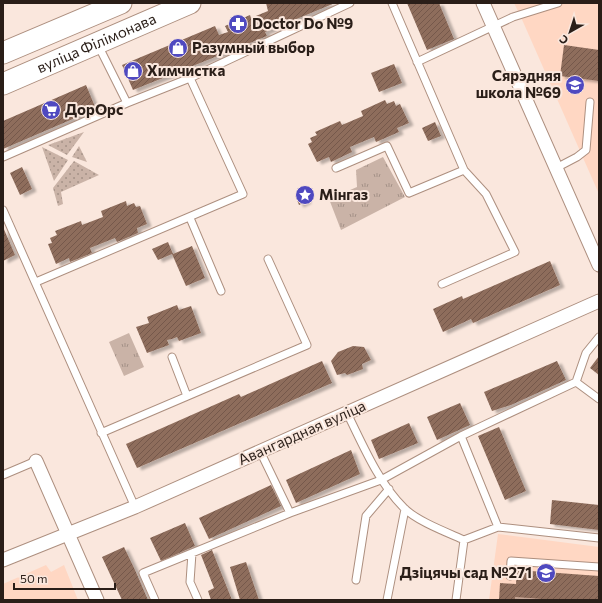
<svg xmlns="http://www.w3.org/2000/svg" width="602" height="603" viewBox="0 0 602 603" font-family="Commissioner,sans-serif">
<defs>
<pattern id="grass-dots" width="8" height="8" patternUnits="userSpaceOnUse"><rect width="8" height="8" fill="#cab3a7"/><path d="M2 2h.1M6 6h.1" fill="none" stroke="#a49187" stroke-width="1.8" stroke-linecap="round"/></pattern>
<pattern id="park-tufts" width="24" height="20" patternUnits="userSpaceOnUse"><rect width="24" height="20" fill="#cab3a7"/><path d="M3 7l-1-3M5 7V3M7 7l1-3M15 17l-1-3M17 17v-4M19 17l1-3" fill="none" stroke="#a49187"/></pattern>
<pattern id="building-hatch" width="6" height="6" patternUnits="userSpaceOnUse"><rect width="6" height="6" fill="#8e6d5c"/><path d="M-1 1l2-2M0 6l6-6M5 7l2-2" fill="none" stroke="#74594b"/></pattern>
<filter id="shadow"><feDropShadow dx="4.5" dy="2.5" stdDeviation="1" flood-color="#0004"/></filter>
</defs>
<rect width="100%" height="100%" fill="#fae7dd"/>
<path fill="#ffd7c3" d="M514 3H599V194L520 15Z
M498 534 599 547V600H489Z
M46 565 51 572 64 565 78 600H3V584Z"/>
<path fill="url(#grass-dots)" d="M84 132 67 155 48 145Z
M79 146 87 162 72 157Z
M42 147 68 160 54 181Z
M74 161 99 175 61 192 63 204 58 206 53 188Z"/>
<path fill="url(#park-tufts)" d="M383 157 405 197 341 230 329 199 357 187 356 170Z
M129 333 144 367 124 376 109 342Z"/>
<path fill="url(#building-hatch)" filter="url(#shadow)" d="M266 3H335L265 32 267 36 133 90 122 65 215 26 219 35 228 32 225 26 250 15 251 18 268 11Z
M407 3H439L454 39 427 50Z
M564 45 599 50V81L560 76Z
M394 64 402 83 379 92 371 73Z
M86 85 96 109 3 149V121Z
M385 100 387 104 394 101 396 106 400 104 409 123 397 128 399 132 376 142 374 137 350 147 352 152 331 162 329 157 317 162 308 144 312 142 310 138 317 135 315 132 340 121 342 125 363 116 361 111Z
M435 122 441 136 428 141 422 128Z
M22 167 32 189 20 195 10 173Z
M303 192 307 201 299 205 295 195Z
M126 201 127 206 134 203 136 207 140 206 147 224 137 228 138 233 117 242 115 238 90 248 92 253 70 262 69 258 56 264 48 244 52 243 50 238 57 235 55 231 81 221 82 225 103 217 101 211Z
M3 227 15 255 3 261Z
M168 242 173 254 192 246 205 278 186 286 172 254 158 260 152 249Z
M550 261 560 285 473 323 471 319 443 332 433 309 462 296 463 299Z
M177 305 179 310 191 306 201 333 179 341 177 337 172 339 167 340 169 345 147 353 136 327 149 323 147 317Z
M353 346 364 347 371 360 362 364 363 369 347 375 345 373 337 375 331 361 338 352Z
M599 356V375L590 368Z
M322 361 332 383 137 468 126 444 239 394 241 397Z
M557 361 566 380 511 405 492 411 484 392Z
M460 403 470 425 437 440 427 417Z
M409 423 418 443 379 459 371 440Z
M499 427 526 491 505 500 478 436Z
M351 450 360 474 296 503 286 480Z
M271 485 281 506 209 539 199 518Z
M552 500 599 505V530L550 524Z
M185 523 195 546 161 561 150 538Z
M124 547 135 570 148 600H122L102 557Z
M212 550 232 600H211L208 591 214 588 201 555Z
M246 562 259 600H240L230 567Z
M517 570 599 576V600H555L515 597V600H499L500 583 516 584Z"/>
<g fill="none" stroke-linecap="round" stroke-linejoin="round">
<g stroke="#ad8f7f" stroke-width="9">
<path id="lane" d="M392 3 464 170 486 194 515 252 442 284
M98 45 127 103 190 78
M417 62 513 17 558 3
M3 157 127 103
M336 168 387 146 409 193 464 170
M556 168 577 157 586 150 590 102
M3 210 135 507
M190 218 221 291
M36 282 243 194 190 78 350 3
M172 357 187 396
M576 382 586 353 599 337
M347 413C363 445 378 482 404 508 417 521 446 532 464 540L498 527 599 538
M101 433 307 345 268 259
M461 436 498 527
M260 451 290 513
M3 475 36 461
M192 553 190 582 198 600
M510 576 511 561 599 567
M356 580 366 516 389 489
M155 600 143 573 290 513 381 480 461 436 576 382 599 399
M387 600 405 509
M456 600 464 540"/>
</g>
<g stroke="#ad8f7f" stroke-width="15">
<path id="street" d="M483 3 599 265
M36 461 97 600
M3 560 135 507 599 301"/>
</g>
<g stroke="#ad8f7f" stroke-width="23">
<g id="primary">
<path d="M3 53 121 3"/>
<path id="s1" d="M3 84 190 3"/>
</g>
</g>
<use href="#lane" stroke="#fff" stroke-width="7"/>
<use href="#street" stroke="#fff" stroke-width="13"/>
<use href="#primary" stroke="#fff" stroke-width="21"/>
</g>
<defs>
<g id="pharmacy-disc" transform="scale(1)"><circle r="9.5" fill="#4f49c0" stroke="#fae7dd"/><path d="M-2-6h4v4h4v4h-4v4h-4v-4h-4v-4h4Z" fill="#fff"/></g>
<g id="shop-disc" transform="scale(1)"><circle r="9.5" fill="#4f49c0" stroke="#fae7dd"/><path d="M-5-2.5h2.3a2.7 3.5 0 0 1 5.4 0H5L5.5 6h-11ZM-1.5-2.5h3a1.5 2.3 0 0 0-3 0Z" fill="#fff"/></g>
<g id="school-disc" transform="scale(1)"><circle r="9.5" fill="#4f49c0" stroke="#fae7dd"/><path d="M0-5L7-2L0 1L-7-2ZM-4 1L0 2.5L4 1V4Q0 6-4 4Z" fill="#fff"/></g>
<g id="supermarket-disc" transform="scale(1)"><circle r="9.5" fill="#4f49c0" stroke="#fae7dd"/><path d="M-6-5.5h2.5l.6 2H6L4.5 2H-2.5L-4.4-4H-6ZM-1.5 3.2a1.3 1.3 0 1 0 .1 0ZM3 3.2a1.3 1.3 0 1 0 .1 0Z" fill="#fff"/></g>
<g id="sight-disc" transform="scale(1)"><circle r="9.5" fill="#4f49c0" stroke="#fae7dd"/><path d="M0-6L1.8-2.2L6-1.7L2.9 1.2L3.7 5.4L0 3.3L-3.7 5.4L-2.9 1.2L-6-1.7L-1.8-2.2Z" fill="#fff"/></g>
</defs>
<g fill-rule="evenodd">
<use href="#pharmacy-disc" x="238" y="24"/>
<use href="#shop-disc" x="178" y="48"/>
<use href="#shop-disc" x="133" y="71"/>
<use href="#school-disc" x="575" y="85"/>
<use href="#supermarket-disc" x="51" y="110"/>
<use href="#sight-disc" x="305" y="195"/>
<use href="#school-disc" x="546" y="573"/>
</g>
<g text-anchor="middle" stroke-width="4" stroke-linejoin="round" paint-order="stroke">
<g font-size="15" font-weight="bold" fill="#2a1e18" stroke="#fae7dd" text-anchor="start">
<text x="252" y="29">Doctor Do №9</text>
<text x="192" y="53">Разумный выбор</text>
<text x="147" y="76">Химчистка</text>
<text x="561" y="81" text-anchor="end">Сярэдняя<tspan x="561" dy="17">школа №69</tspan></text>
<text x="65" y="115">ДорОрс</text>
<text x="319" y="200">Мінгаз</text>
<text x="532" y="578" text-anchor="end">Дзіцячы сад №271</text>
</g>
<g font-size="15" fill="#2a1e18" stroke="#fae7dd">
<text dy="5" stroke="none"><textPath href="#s1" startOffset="102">вуліца Філімонава</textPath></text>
<text transform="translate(302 433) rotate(-24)" y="5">Авангардная вуліца</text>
</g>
</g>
<rect width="602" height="603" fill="none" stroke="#2a1e18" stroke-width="8"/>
<g transform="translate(570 32) rotate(219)" stroke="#fae7dd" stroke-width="3" paint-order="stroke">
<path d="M0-3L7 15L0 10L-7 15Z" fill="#2a1e18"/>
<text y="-6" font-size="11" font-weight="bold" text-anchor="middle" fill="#2a1e18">С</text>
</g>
<path d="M14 583v6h101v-6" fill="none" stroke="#2a1e18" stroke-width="2"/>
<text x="20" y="583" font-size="12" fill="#2a1e18" stroke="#fae7dd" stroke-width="3" paint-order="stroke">50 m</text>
</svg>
